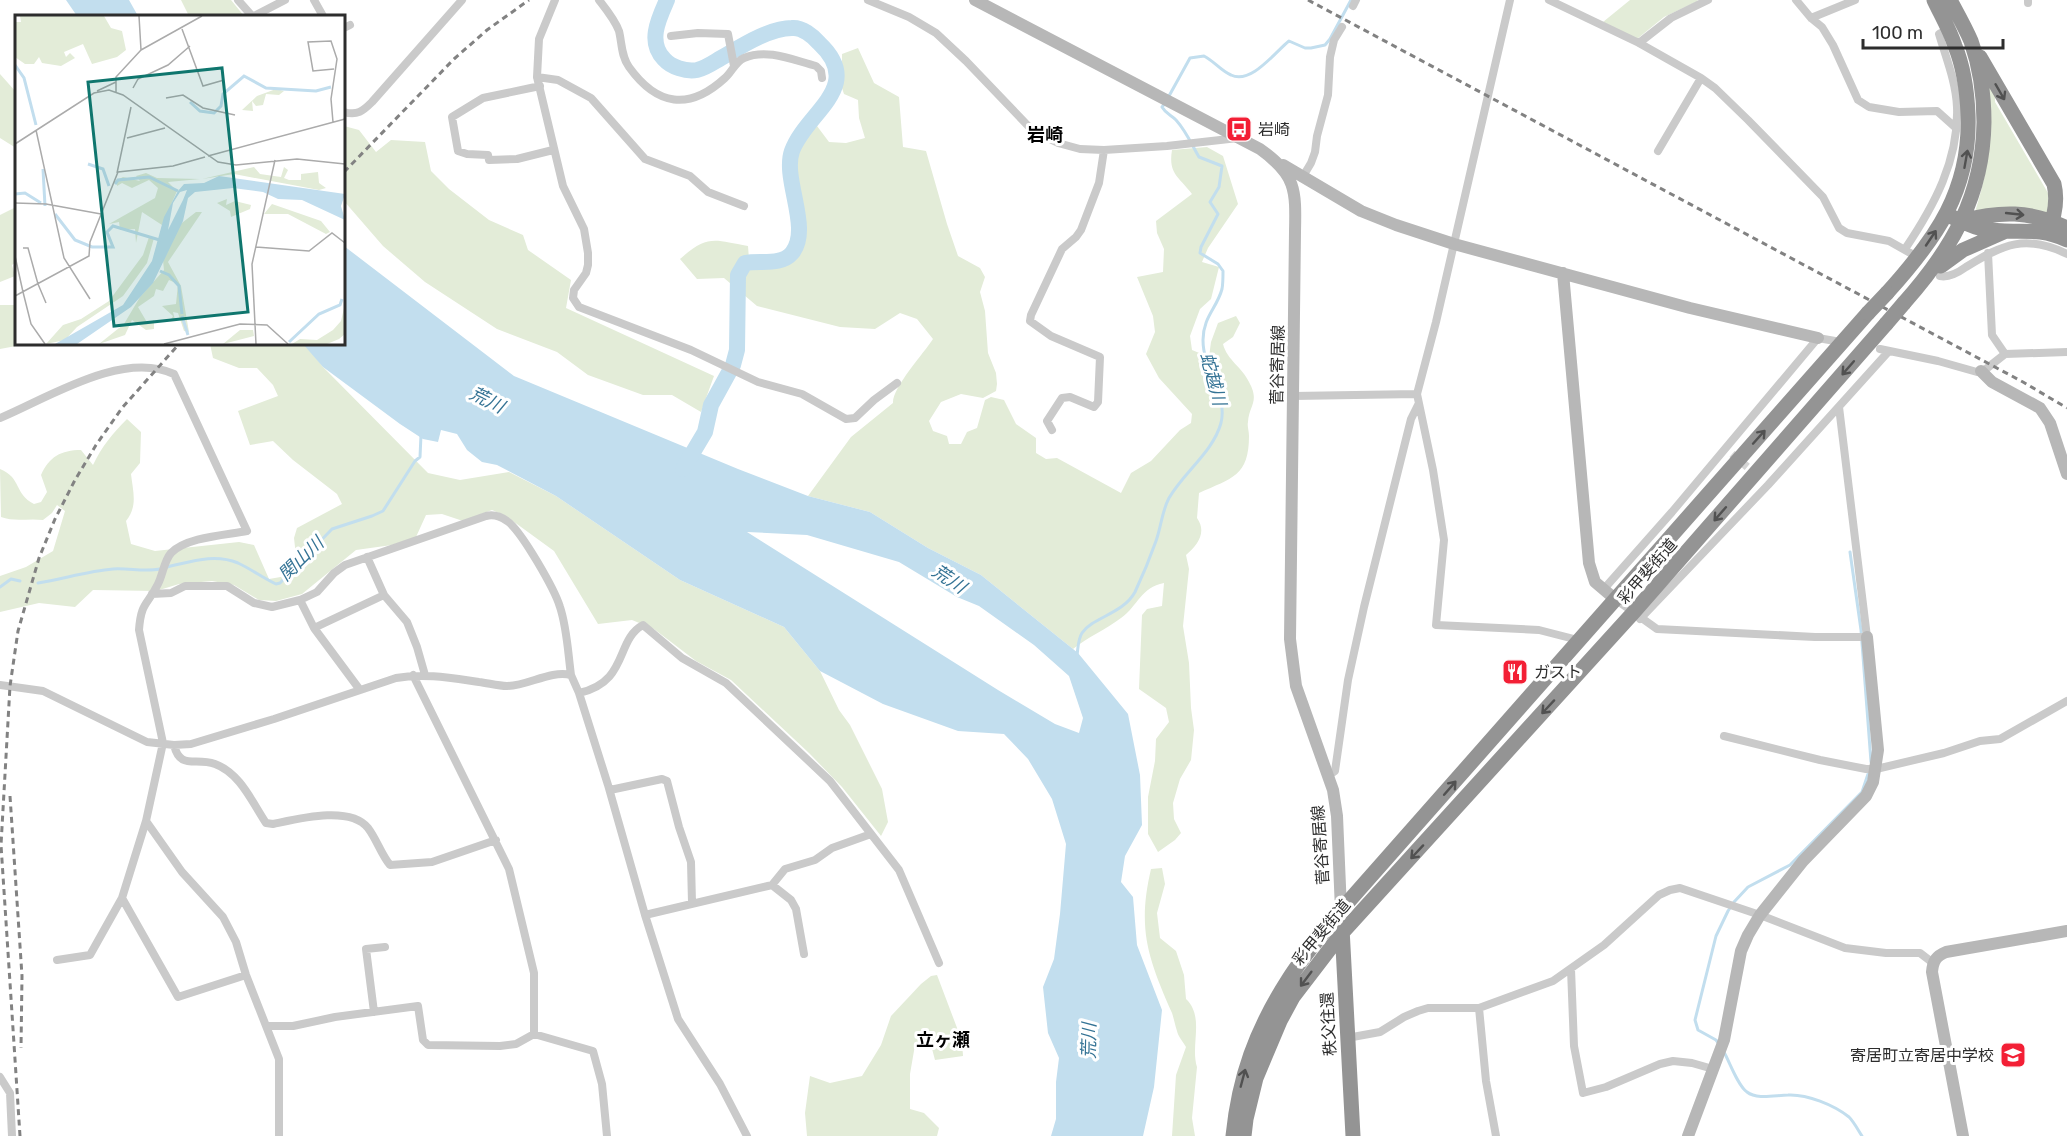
<svg xmlns="http://www.w3.org/2000/svg" width="2067" height="1136" viewBox="0 0 2067 1136" font-family="Rubik,'Noto Sans JP',sans-serif">
<rect width="100%" height="100%" fill="#fff"/>
<path fill="#e3ecd8" d="M181 0H231L244 16H189Z
M1630 0H1697L1698 1 1664 17 1637 39 1603 22Z
M858 48 874 83 899 97 903 147 926 151 947 224 958 256 980 268 985 277 980 292 985 311 988 353 996 373 997 384 996 391 983 398 961 394 941 402 929 421 933 431 947 436 949 444H961L967 432 977 428 985 400 991 397 1004 400 1016 424 1036 438V453L1046 459 1057 458 1121 493 1131 473 1151 461 1180 430 1191 423 1192 414 1159 378 1146 354 1155 332 1153 316 1137 277 1163 272 1164 249 1157 233 1156 221 1192 194C1179 177 1168 174 1172 150L1207 147 1223 156 1238 204 1208 248 1202 262 1219 267 1211 299 1200 309 1190 336 1192 350 1209 357 1211 342 1218 323 1236 316 1240 323 1233 337 1223 344C1227 360 1242 367 1249 382 1260 402 1249 405 1248 422 1247 426 1249 431 1249 436 1249 476 1232 478 1199 493L1197 518C1207 532 1198 545 1186 555L1189 569 1183 626 1189 663 1191 708 1194 730 1191 760 1180 779 1173 803 1174 819 1181 833 1175 840 1158 852 1148 834V797L1155 761 1156 739 1169 722 1166 708 1139 689 1142 615 1147 609 1162 606 1164 583C1141 587 1138 606 1121 618 1105 630 1088 637 1073 649L981 575 928 548 870 512 808 496 851 437 893 403C892 388 924 353 933 339L917 319 900 313 875 329 840 327 757 306 724 278 697 279 680 259C708 234 714 240 748 246L749 259C765 264 791 270 799 248 801 242 801 237 805 230L793 161 800 140 814 122 829 142 846 143 865 138 859 118 858 100 844 94 842 88V54Z
M0 74 16 92V148L0 138Z
M1987 79 1995 92V102L2048 193 2049 215 1975 212C1991 161 1992 132 1987 79Z
M344 126 359 130 376 152 391 140 425 142 431 171 449 189 489 220 523 235 528 250 571 280 566 308 714 376 701 412 672 395H643L588 375 557 352 497 329 425 282 383 246 344 201Z
M16 207V262L12 265 15 276 0 282V215Z
M0 305H16L17 344 16 346 0 349Z
M210 344H305L323 367 428 473 460 480 509 472 556 496 680 580 784 627 820 671 839 710 850 725 882 789 888 822 881 836 842 787 809 753 731 680 696 661 654 629 632 620 598 624 554 551 506 516 492 510 463 521 442 514 426 515 416 537 392 545 356 550 302 594 276 601 259 600 234 585 212 581 179 584 156 591 93 590 75 607 39 603 0 612V576L26 567 53 551 65 511 57 505 52 513 43 520C29 518 14 522 1 517L0 469C22 478 14 494 34 504L41 502 47 492 41 475C49 457 61 450 81 450L93 465C102 446 113 433 127 419L141 432 140 463 131 474C133 492 138 506 126 521L131 544 155 551 239 542 254 545 269 579 298 574 294 538 297 528 342 504 337 494 293 460 273 441 250 445 238 411 278 396 273 385 257 368H239L213 358Z
M1162 868 1165 884 1157 913 1160 938 1176 951 1184 975 1186 999C1205 1017 1190 1045 1197 1067L1192 1118 1195 1136H1172L1176 1075 1186 1047C1183 1042 1178 1036 1177 1031 1175 1025 1174 1019 1172 1013 1148 958 1137 929 1151 869Z
M937 975 962 1041 963 1056 935 1060 931 1045H915L910 1074V1109L924 1113 939 1128 937 1136H807L805 1113 810 1076 830 1083 862 1076 881 1045 891 1016 921 984 931 976Z"/>
<path fill="#c2deee" fill-rule="evenodd" d="M66 0H129L138 16H77Z
M344 246 514 376 738 469 808 496 870 512 928 548 981 575 1078 653 1128 714 1140 775 1142 825 1125 856 1121 882 1133 897 1137 945 1162 1010 1154 1087 1143 1136H1051L1056 1119V1082L1059 1058 1048 1033 1043 987 1054 959 1060 914 1066 844 1052 799 1028 759 1004 734 958 731 883 704 820 671 784 627 680 580 556 496 497 465 482 462 467 450 457 434 441 430 438 442 423 439 400 424 323 367 303 344H344ZM747 532 807 535 899 562 957 597 979 606 1034 645 1069 676 1083 718 1079 733 1055 724 998 690Z"/>
<g fill="none" stroke-linecap="round" stroke-linejoin="round">
<path stroke="#c2deee" stroke-width="3" d="M1169 96 1190 58 1204 56C1214 61 1221 71 1231 75 1251 85 1275 52 1289 41L1305 48H1311L1325 45 1330 39 1351 0
M1850 552 1861 630 1871 762
M167 567C190 562 214 553 238 563 251 569 263 578 276 584L280 583 332 529 372 516 383 511 415 461 420 457 421 435
M38 583C63 579 88 571 113 569 129 568 145 572 160 569
M0 587 11 579 20 581
M1077 655C1078 649 1078 639 1082 633 1093 617 1123 614 1135 592 1143 575 1150 558 1156 541 1161 527 1162 511 1169 498 1184 472 1213 452 1221 423 1228 394 1203 371 1203 340 1203 317 1217 308 1222 289 1223 284 1223 277 1223 271L1218 264 1200 253 1201 247 1218 214 1210 202 1219 187 1222 166 1199 157C1192 145 1186 131 1176 120 1171 115 1166 114 1162 107L1166 102
M1719 1044 1716 1040 1698 1030 1695 1020 1716 936 1728 911 1734 902 1748 887 1790 865 1862 792 1868 774
M1724 1052C1730 1063 1738 1086 1747 1092 1757 1100 1776 1095 1788 1095 1807 1094 1834 1105 1849 1117 1854 1122 1858 1130 1862 1136"/>
<path stroke="#c2deee" stroke-width="16" d="M667 0C659 18 647 42 664 59 671 67 686 72 697 70 706 68 714 62 721 58 740 47 769 28 792 28 802 27 813 36 819 43 866 87 806 112 792 151 782 179 812 229 792 253 781 266 760 260 745 263L738 275 737 350 733 365 711 405 705 432 683 469"/>
<path stroke="#d5d5d5" stroke-width="8" stroke-dasharray="8 4" stroke-linecap="butt" d="M1732 454 1758 476"/>
<path stroke="#cacaca" stroke-width="8" d="M238 0 252 16
M314 0 323 16
M555 0 539 39 537 77 563 186 584 229 588 253V265L586 273 574 290 573 298 579 307 691 350 758 382 802 394 846 419 855 418 874 400 897 383
M599 0C606 9 615 20 619 31 622 43 621 56 629 67 657 106 689 111 725 78 732 72 735 62 744 58 767 48 793 60 816 66L821 71 822 78
M868 0 909 17 936 33 966 61 1033 131 1058 143 1080 149 1104 150 1167 146 1238 138
M1510 0 1436 322 1417 394 1433 470 1444 540 1436 625 1539 630 1578 640
M1549 0 1639 43 1701 78 1715 88 1748 120 1823 197 1839 228 1847 233 1889 241 1912 254
M1796 0 1811 18 1822 27 1833 45 1858 100 1869 107 1899 112 1937 111 1956 128
M2028 0V3
M1353 6 1356 0
M254 16 285 0
M1811 18 1855 0
M344 28 350 25
M671 36 698 33 728 34 734 66
M1639 43 1671 18 1708 0
M537 77 558 80 591 98 645 159 690 176 708 192 744 206
M540 86 483 98 452 117 458 151 467 154 488 155 489 160 517 159 553 150
M344 112C357 116 363 111 372 102L462 0
M1658 151 1701 78
M1302 178 1311 163 1315 152 1317 136 1328 95 1330 57 1334 40 1342 27
M1905 249C1934 206 1959 160 1957 107 1956 82 1946 58 1939 34L1948 29
M1988 253 1992 335 2005 354
M1940 276C1949 278 1959 272 1966 267 2003 244 2026 234 2067 254
M1880 349 1938 361 1977 372 1986 369 2005 354 2067 352
M1293 396 1417 394
M0 418C48 398 122 350 174 374L247 531C226 535 186 537 171 553 164 561 163 574 158 584 147 606 141 602 139 630L163 743 146 821 182 872 223 917 236 942 246 975 279 1059V1136
M1052 430 1047 421 1062 398 1070 397 1094 407 1098 402 1100 357 1051 336 1030 321 1031 315 1062 249 1076 237 1081 230 1099 183 1104 150
M367 557 384 595 407 622 417 647 425 675
M1603 590 1672 512 1818 338 1835 341
M152 594 171 593 185 586H227L254 603 272 607 300 600 317 592 334 573 345 565 486 516C494 514 500 516 507 521 521 530 555 590 560 607 567 628 568 653 571 675
M1615 599 1657 629 1815 637H1867L1839 407
M300 600 314 628 360 690
M1640 619 1768 485 1889 351
M314 628 384 595
M413 675 509 869 534 973V1034
M0 685 43 691 147 742 174 745 191 744 274 719 396 678C424 673 451 678 479 682 488 683 498 686 507 686 528 686 550 670 571 675L579 693 608 785 645 915 678 1019 720 1084 747 1136
M579 693C629 682 615 640 643 625L682 658 726 683 830 781 899 870 939 963
M1724 736 1820 760 1866 769H1876L1944 753 1980 741 2000 739 2067 701
M174 745C180 770 195 757 215 764 240 773 252 802 266 823L273 824C297 819 350 805 368 828 377 840 381 854 390 865L432 862 496 840
M1328 776 1335 771 1348 680 1364 607 1411 419 1418 405
M610 790 662 779 667 781 679 827 691 862 692 903
M146 821 122 898 178 997 246 975
M772 885 791 900 796 909 804 954
M645 915 772 885 785 869 815 860 832 848 871 834
M57 960 90 955 122 898
M1571 969 1574 1046 1583 1093 1606 1087 1660 1064 1673 1061 1692 1063 1713 1069
M1479 1008 1486 1081 1496 1136
M374 1012 366 949 385 947
M267 1026H293L335 1017 418 1006 423 1040 428 1045 500 1046 516 1044 534 1034 593 1051 602 1084 607 1136
M1347 1038 1380 1032 1404 1017 1418 1011 1428 1008H1479L1553 981 1604 945 1659 895 1670 890 1680 888 1760 915 1845 948 1886 953H1920L1933 963
M0 1077 10 1093 12 1136"/>
<path stroke="#b7b7b7" stroke-width="12" d="M975 0 1260 149C1296 175 1296 189 1295 232L1290 639 1296 686 1333 790 1337 816 1341 910
M1283 165 1361 211 1396 225 1454 244 1690 308 1818 338
M1563 273 1589 563 1595 582 1615 599
M1981 371 1992 382 2040 408 2050 423 2067 474
M1688 1136 1724 1040 1741 951 1748 935 1760 915 1803 861 1866 796 1873 782 1878 750 1867 637
M1963 1136 1932 972C1933 961 1936 956 1946 952L2067 931"/>
<path stroke="#949494" stroke-width="15" d="M1980 57 2054 184C2058 201 2055 216 2048 232
M1952 217C1962 221 1972 227 1983 229 2015 235 2035 225 2067 240
M1961 221C2000 211 2030 210 2067 228
M1941 266 1963 250 2004 232
M1887 293C1936 239 1971 190 1968 114 1967 91 1964 68 1955 46 1950 30 1941 15 1934 0
M1904 303C1952 249 1983 196 1984 122 1984 95 1980 67 1971 41 1965 27 1957 13 1950 0
M1342 928 1353 1136
M1233 1136C1239 1077 1256 1030 1288 980 1303 956 1323 933 1341 910L1868 313
M1244 1136 1246 1119 1256 1078 1280 1021 1293 997 1342 933 1633 613 1886 324"/>
<path stroke="#828282" stroke-width="3" stroke-dasharray="6 4.5" stroke-linecap="butt" d="M1308 0 2023 382 2067 408
M344 172 454 59 487 30 529 0
M10 796 22 976 21 1048
M20 1136 1 845 10 686 18 631 39 558 55 519 75 480 96 445 122 408 179 344"/>
<path stroke="#949494" stroke-width="15" d="M1868 313 1887 293
M1886 324 1904 303"/>
</g>
<defs><path id="oneway-shaft" d="M-6 0H5M1.5-3L5.5 0L1.5 3" fill="none" stroke-width="1.6" stroke-linecap="round" stroke-linejoin="round" transform="scale(1.5)"/></defs>
<g stroke="#515151">
<use href="#oneway-shaft" transform="translate(2000 92) rotate(60)"/>
<use href="#oneway-shaft" transform="translate(1966 159) rotate(-80)"/>
<use href="#oneway-shaft" transform="translate(2015 214) rotate(6)"/>
<use href="#oneway-shaft" transform="translate(1931 238) rotate(-56)"/>
<use href="#oneway-shaft" transform="translate(1848 368) rotate(131)"/>
<use href="#oneway-shaft" transform="translate(1759 437) rotate(-48)"/>
<use href="#oneway-shaft" transform="translate(1720 514) rotate(131)"/>
<use href="#oneway-shaft" transform="translate(1548 707) rotate(133)"/>
<use href="#oneway-shaft" transform="translate(1450 788) rotate(-49)"/>
<use href="#oneway-shaft" transform="translate(1417 852) rotate(133)"/>
<use href="#oneway-shaft" transform="translate(1306 979) rotate(127)"/>
<use href="#oneway-shaft" transform="translate(1243 1078) rotate(-75)"/>
</g>
<defs>
<g id="bus-square" transform="scale(1.35)"><rect x="-9" y="-9" width="18" height="18" rx="4" fill="#f31f35" stroke="#fff"/><path d="M-5-6H5V4H4V6H2V4H-2V6H-4V4H-5ZM-3.5-4V0h7V-4ZM-3.5 1.2v1.5H-2V1.2ZM2 1.2v1.5H3.5V1.2Z" fill="#fff"/></g>
<g id="restaurant-square" transform="scale(1.35)"><rect x="-9" y="-9" width="18" height="18" rx="4" fill="#f31f35" stroke="#fff"/><path d="M-5-6h1v4h1v-4h1v4h1v-4h1v5L-1.5 .5V6h-2V.5L-5-1ZM5-6V6H3V1.5H1.5Q1.5-4 5-6Z" fill="#fff"/></g>
<g id="school-square" transform="scale(1.35)"><rect x="-9" y="-9" width="18" height="18" rx="4" fill="#f31f35" stroke="#fff"/><path d="M0-5L7-2L0 1L-7-2ZM-4 1L0 2.5L4 1V4Q0 6-4 4Z" fill="#fff"/></g>
</defs>
<g fill-rule="evenodd">
<use href="#bus-square" x="1239" y="129"/>
<use href="#restaurant-square" x="1515" y="672"/>
<use href="#school-square" x="2013" y="1055"/>
</g>
<g text-anchor="middle" stroke-width="6" stroke-linejoin="round" paint-order="stroke">
<g font-size="16" fill="#2d2d2d" stroke="#fff" text-anchor="start">
<text x="1258" y="135">岩崎</text>
<text x="1534" y="678">ガスト</text>
<text x="1994" y="1061" text-anchor="end">寄居町立寄居中学校</text>
</g>
<g font-size="16" fill="#2d2d2d" stroke="#fff">
<text transform="translate(1277 365) rotate(-89)" y="6">菅谷寄居線</text>
<text transform="translate(1647 571) rotate(-49)" y="6">彩甲斐街道</text>
<text transform="translate(1320 845) rotate(-94)" y="6">菅谷寄居線</text>
<text transform="translate(1321 932) rotate(-50)" y="6">彩甲斐街道</text>
<text transform="translate(1328 1024) rotate(-93)" y="6">秩父往還</text>
</g>
<g font-size="18" font-weight="bold" fill="#000" stroke="#fff">
<text x="1045" y="141">岩崎</text>
<text x="943" y="1046">立ヶ瀬</text>
</g>
<g font-size="18" font-style="italic" fill="#347395" stroke="#fff">
<text transform="translate(1213 379) rotate(75)" y="6">蛇越川</text>
<text transform="translate(487 400) rotate(26)" y="6">荒川</text>
<text transform="translate(301 559) rotate(-44)" y="6">関山川</text>
<text transform="translate(949 579) rotate(34)" y="6">荒川</text>
<text transform="translate(1089 1041) rotate(-89)" y="6">荒川</text>
</g>
</g>
<g transform="translate(15 15)">
<rect width="330" height="330" fill="#fff"/>
<path d="M5 1H89L96 13 107 16 111 35 102 42 77 49 68 29 49 37 51 42 55 38 60 43 46 51 27 48 24 42 19 49H10L0 42V7H6ZM261 74 269 76 264 80 251 79 248 90 241 91 237 86 238 96 227 95 242 81ZM239 152 245 159 266 162 269 152 273 155 269 163 274 165H286V159L303 157 304 168 311 173 304 175 219 159 187 164ZM131 158 142 163 185 164 153 167 162 176 147 210 127 197 121 228 120 214 105 215 104 207 94 209 140 183 143 173 134 165 117 173 107 168 102 171V165L108 162 125 166 121 161ZM212 184 211 190 220 186 236 190 235 194 216 202 215 196 202 188ZM257 189 306 206 315 217 311 219 273 199H249ZM181 197H187L153 247 166 271 174 317 169 316 163 298 158 297 160 305 155 306 158 301 147 291 161 289 163 269 154 265 148 276 141 274 139 281 123 292 133 309 139 305V314L131 315 117 305 110 320 84 329 109 309 125 282 149 255 148 245 163 211ZM134 222 139 223 132 248 108 281 62 312 50 325 31 329 48 310 66 304 94 286 128 240ZM330 289V319L324 324 312 329H277L285 324 302 325 318 315 326 306ZM225 315H238L239 321 208 329Z" fill="#e3ecd8"/>
<path d="M204 161 330 179 326 191 330 205 287 185 263 184 248 177 218 173 180 177 173 183 168 206 138 268 116 292 62 329H40L108 290 137 246 149 202 163 176 169 169 189 168ZM172 175 168 185 153 215 158 188 165 177Z" fill="#c2deee" fill-rule="evenodd"/>
<path fill="none" stroke="#c2deee" stroke-width="3" d="M0 50 9 63 21 110M175 87 185 96 199 98 206 91 208 79 229 61 251 73 301 76 316 72M73 149 88 154 94 171M28 154 30 191M100 169 103 165 134 162 163 176M0 179 10 178 26 188M40 199 60 225 77 232H98L92 217 98 211 148 226M145 256 154 260 164 271 167 299M167 301 173 320M274 327 304 299 325 290 327 284"/>
<path fill="none" stroke="#ababab" stroke-width="1.5" d="M167 14 188 71 209 65M126 35 187 1M118 73 123 64 153 50 175 31M82 76 101 67M101 77V62L126 35 124 1M151 83 168 80 188 93 220 100M318 107 316 84 322 44 316 26 293 27 298 56 319 54M21 115 49 243 75 284M112 123 150 113M0 129 79 78 94 75 108 80 203 147 221 150 282 144 330 149M193 141 330 104M102 158 116 92M0 188 31 189 86 199M241 232 294 236 317 218 330 228M8 233H13L23 269M0 241 8 277M23 269 31 288M8 277 16 309 30 329M0 281 74 241 75 227 103 157 158 151 190 142M149 329 225 309 252 310 273 329M241 329 237 249 260 145"/>
<path fill="#0f766e" fill-opacity="0.15" stroke="#0f766e" stroke-width="3" d="M207 53 233 297 99 311 73 67Z"/>
<rect width="330" height="330" fill="none" stroke="#2d2d2d" stroke-width="3"/>
</g>
<path d="M1863 39v9h140v-9" fill="none" stroke="#2d2d2d" stroke-width="3"/>
<text x="1872" y="39" font-size="18" fill="#2d2d2d" stroke="#ffffff" stroke-width="4.5" paint-order="stroke">100 m</text>
</svg>
